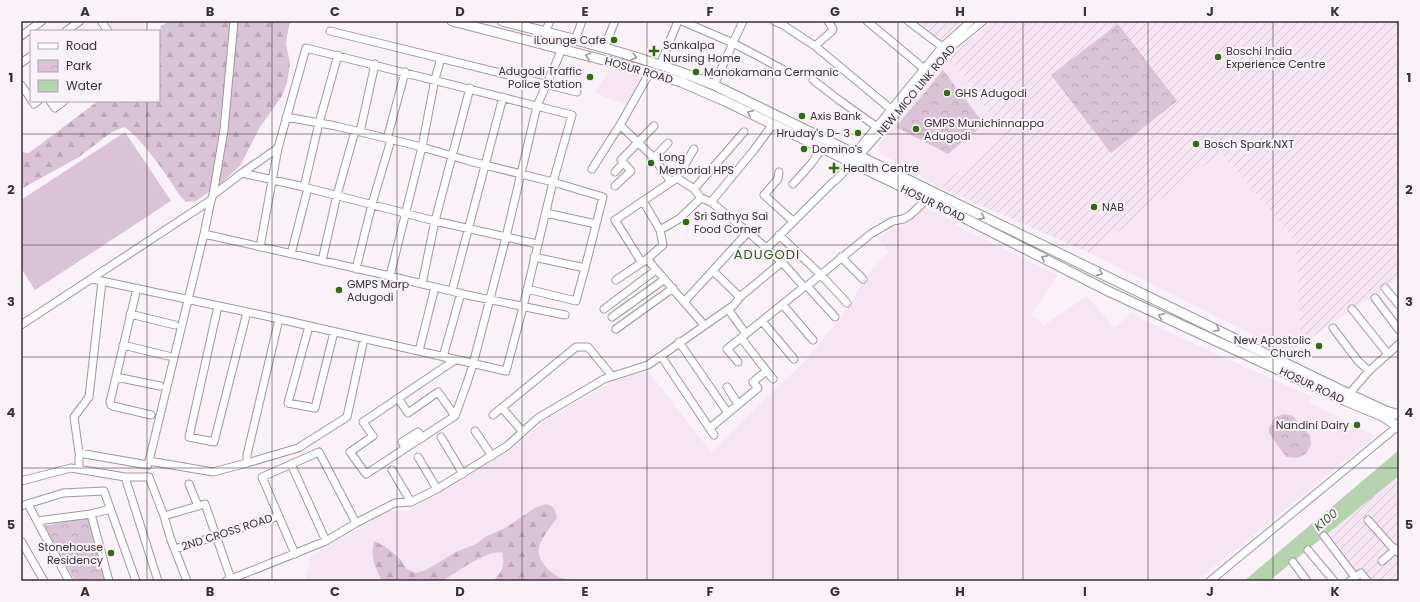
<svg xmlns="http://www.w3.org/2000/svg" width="1420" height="602" viewBox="0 0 1420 602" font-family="Poppins,sans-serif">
<defs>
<pattern id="industrial-furrows" width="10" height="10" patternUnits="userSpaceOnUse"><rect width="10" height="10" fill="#f6e5f2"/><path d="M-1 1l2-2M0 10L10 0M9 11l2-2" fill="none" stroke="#d4c5d0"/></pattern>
<pattern id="forest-firs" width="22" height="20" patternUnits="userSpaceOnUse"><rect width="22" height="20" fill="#dbc3d7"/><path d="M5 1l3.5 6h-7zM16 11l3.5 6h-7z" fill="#bda8b9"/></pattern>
<pattern id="park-crowns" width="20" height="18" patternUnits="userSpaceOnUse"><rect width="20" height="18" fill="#dbc3d7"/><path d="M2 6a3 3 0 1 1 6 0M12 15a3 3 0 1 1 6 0" fill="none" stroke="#bda8b9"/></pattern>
</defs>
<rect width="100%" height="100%" fill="#fbf1f9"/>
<path fill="#f6e5f2" d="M102 21H149L144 31H110Z
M950 57 1004 135 939 187 880 153 878 145Z
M611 67 643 76 627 105 595 93Z
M1221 153 1296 242 1301 345 1289 353 1090 253Z
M921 206 950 219 957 226 1058 275 1031 315 1044 325 1087 296 1114 328 1131 313 1177 336 1312 397 1308 402 1375 436 1197 581H305L311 556 390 511H408L512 449 543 422 614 381 648 371 711 452 806 360 849 307 863 279 889 252 878 238 909 218Z"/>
<path fill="url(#industrial-furrows)" d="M916 21H963L939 41Z
M992 21H1399V277L1301 345 1296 242 1221 153 1090 253 939 187 1004 135 950 57Z
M1395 479 1399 484V581H1356L1321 538Z"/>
<path fill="url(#forest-firs)" d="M170 21H291L289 25 286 43 290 64 287 83 282 96 260 127 240 166 220 184 196 201 186 202C179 196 176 189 171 182 161 167 139 136 124 127L112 132 79 157 21 189V152L29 153 98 101H159V34L161 26Z
M547 504 554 508 557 518C551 526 544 535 540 544 534 558 549 573 561 578 567 580 574 579 579 581H493C503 571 505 566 502 552L492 553 472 562 442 581H382C375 566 370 558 374 541 384 545 392 551 400 559 407 568 403 568 416 573L426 570 456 552 476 544 485 537 507 527 536 507Z"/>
<path fill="url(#park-crowns)" d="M1118 24 1177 101 1111 153 1051 75Z
M943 70 984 124 948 154 896 127Z
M1284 414 1293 416 1310 435 1311 445 1306 454 1297 458 1286 457 1269 433V428L1275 417Z
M87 517 107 581H75L44 526Z"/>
<path fill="#dbc3d7" d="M125 132 171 201 35 290 21 268V200Z"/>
<path fill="#b5d3ad" d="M1399 450V476L1395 479 1269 581H1244Z"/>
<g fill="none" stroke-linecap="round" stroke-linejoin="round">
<g stroke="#a0979e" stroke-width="9">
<path id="minor" d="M101 21 108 31
M682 21 733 43 784 70
M774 21 783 25 815 46 892 110
M867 21 928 72
M908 21 945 49
M66 31 80 21
M330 31 577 92
M545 32 550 21
M21 36 42 21
M575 40 582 21
M815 46 832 31 833 29 828 21
M604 48 615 21
M21 63 31 56
M660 65 678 21
M813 80 839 100 877 127
M21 85 31 99
M714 85 743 21
M32 101 34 104 38 101
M50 101 55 108 64 101
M286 117 336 126 422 147 469 161 553 182 603 197 585 268 534 257
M620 125 654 158 671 182
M360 132 375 64
M387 139 405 72
M852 157 942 47 971 21
M654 158 668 143
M592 169 620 125 650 72
M615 172 623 163
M779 172 778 179 764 195 793 221
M242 173 278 148
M677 178 694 189 701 198 711 202 748 232 782 262 804 287
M793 184 811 164 822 148
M615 186 631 171 621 160 654 126
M304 187 319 123 338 55
M694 189 744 132
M213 195 242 173 304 187 435 221 537 244
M643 201 660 230 663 245 647 259
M711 202 754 150 773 124
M546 213 596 224
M660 230 679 219 701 198
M204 234 390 276 467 295 565 315
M779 235 821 275 847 303
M766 249 833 182 836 180 859 156 897 113 946 51 983 21
M291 254 308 188
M841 257 863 279
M322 261 337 195 355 131
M642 263 615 220 677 178 694 149
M356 269 372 204 391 140
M713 271 740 297
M390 276 422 147 435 79 441 58
M92 279 266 316 506 371 523 307 553 182 572 115 306 48 278 148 260 247
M616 280 647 259 704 325
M102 281 89 397 74 417 79 453 148 465 204 234 211 200 213 195 224 130 234 21
M422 284 435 221 470 88
M807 286 835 317
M137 288 110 402 111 405 113 406 151 415
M1385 288 1399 305
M527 289 576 301 585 268
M452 291 503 97
M1375 298 1399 330
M684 302 748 232
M783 305 813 340
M218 306 189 437 214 442 247 312
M604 309 656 270
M728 309 746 334
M1352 309 1388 354
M130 314 175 325
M612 317 665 279
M279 319 247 455V463L298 448 347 417 364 339
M762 321 794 359
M21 325 211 200
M309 326 288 403 315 408 334 332
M1333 328 1358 361 1369 371
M616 329 673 288
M741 338 773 379
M679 342 728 413 710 428
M123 345 168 356
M419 351 435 287
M661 356 714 435
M443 357 461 293
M455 360 363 422 373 436 350 452 366 474 455 416 467 383 473 364 506 237 537 106 559 56 565 37
M738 362 727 349 804 287 807 286 872 233 893 221 903 219 909 216 922 204 925 198
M116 377 160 386
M727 387 738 404
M1349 394 1369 371 1399 344
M398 398 408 413 438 392 455 416
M502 408 523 432
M728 413 758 388 753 382 766 371
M493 415 576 347H588L612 376
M475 431 492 456
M441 437 463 474
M406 448 402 442 418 432 422 438
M418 457 437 489
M149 461 213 472 247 463
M291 464 326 541
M79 469V458
M392 470 411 502
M125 477 158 581
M21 481 71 468 125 477H149L164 516 171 540 187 581
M189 484 198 506
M28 504 69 581
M21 506 63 493 104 491 136 581
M91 514 109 581
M164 516 205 504 231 579
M1368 520 1391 546 1396 549 1399 553
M37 521 91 514 110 509
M1324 536 1355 577
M21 541 44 581
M175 549 279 516
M1308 550 1334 581
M295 554 262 477 319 452 356 523
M1382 561 1396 549
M1293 562 1307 581
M226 581 326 541 356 523 395 503 411 502 437 489 507 446 538 418 604 379 648 365 734 305 740 297 782 262
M1210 581 1398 426
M1350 581 1361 573 1367 581"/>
</g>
<g stroke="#a0979e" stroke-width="11">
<path id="major" d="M452 21 650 72 681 82 725 101 925 198 1110 292 1346 401 1382 416 1399 427
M502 21C574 39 646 57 714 85 925 189 1138 291 1349 394L1386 411 1399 415"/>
</g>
<use href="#minor" stroke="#fff" stroke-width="7"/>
<use href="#major" stroke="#fff" stroke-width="9"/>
</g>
<defs><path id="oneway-chevron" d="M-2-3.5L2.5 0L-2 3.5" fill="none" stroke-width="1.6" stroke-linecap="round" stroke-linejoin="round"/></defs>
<g stroke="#9a989a">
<use href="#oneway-chevron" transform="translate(588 56) rotate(-165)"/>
<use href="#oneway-chevron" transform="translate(634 57) rotate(17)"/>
<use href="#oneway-chevron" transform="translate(750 113) rotate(-154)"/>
<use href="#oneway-chevron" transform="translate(982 217) rotate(26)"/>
<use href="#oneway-chevron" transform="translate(1044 258) rotate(-152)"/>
<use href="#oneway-chevron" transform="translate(1100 273) rotate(24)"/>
<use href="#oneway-chevron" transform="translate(1161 316) rotate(-155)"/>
<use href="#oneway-chevron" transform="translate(1217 329) rotate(26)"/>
</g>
<path fill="none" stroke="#363235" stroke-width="1" stroke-opacity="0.55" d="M147 21V31M272 21V581M397 21V581M522 21V581M647 21V581M773 21V581M898 21V581M1023 21V581M1148 21V581M1273 21V581M147 101V581M21 134H1399M21 245H1399M21 357H1399M21 468H1399"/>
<g fill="#2a6f0b" stroke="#fbf1f9" stroke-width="1.5">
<circle cx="614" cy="40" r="4"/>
<path d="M652 45h4v4h4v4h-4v4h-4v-4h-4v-4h4z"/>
<circle cx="1218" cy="57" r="4"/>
<circle cx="696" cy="72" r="4"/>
<circle cx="590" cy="77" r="4"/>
<circle cx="947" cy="93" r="4"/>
<circle cx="802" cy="116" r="4"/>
<circle cx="916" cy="129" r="4"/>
<circle cx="858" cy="133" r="4"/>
<circle cx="1196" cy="144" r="4"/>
<circle cx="804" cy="149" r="4"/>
<circle cx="651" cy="163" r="4"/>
<path d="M832 162h4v4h4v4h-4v4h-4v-4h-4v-4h4z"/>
<circle cx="1094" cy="207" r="4"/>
<circle cx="686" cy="222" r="4"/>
<circle cx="339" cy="290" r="4"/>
<circle cx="1319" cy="346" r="4"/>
<circle cx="1357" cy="425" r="4"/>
<circle cx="111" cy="553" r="4"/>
</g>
<g text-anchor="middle" stroke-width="4" stroke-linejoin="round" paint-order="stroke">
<g font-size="11" fill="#363235" stroke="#fbf1f9" text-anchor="start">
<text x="606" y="44" text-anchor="end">iLounge Cafe</text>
<text x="663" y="49">Sankalpa<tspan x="663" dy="13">Nursing Home</tspan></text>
<text x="1226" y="55">Boschi India<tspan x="1226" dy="13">Experience Centre</tspan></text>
<text x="582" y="75" text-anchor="end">Adugodi Traffic<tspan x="582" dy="13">Police Station</tspan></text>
<text x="704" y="76">Manokamana Cermanic</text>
<text x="955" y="97">GHS Adugodi</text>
<text x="810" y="120">Axis Bank</text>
<text x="924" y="127">GMPS Munichinnappa<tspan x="924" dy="13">Adugodi</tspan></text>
<text x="850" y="137" text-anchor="end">Hruday's D- 3</text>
<text x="1204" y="148">Bosch Spark.NXT</text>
<text x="812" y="153">Domino's</text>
<text x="659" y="161">Long<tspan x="659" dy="13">Memorial HPS</tspan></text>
<text x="843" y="172">Health Centre</text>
<text x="1102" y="211">NAB</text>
<text x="694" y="220">Sri Sathya Sai<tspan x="694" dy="13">Food Corner</tspan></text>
<text x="347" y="288">GMPS Marp<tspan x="347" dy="13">Adugodi</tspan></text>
<text x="1311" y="344" text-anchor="end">New Apostolic<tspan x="1311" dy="13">Church</tspan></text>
<text x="1349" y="429" text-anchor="end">Nandini Dairy</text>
<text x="103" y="551" text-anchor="end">Stonehouse<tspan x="103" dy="13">Residency</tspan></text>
</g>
<g font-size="11" fill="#363235" stroke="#fbf1f9">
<text transform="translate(639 70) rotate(16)" y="4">HOSUR ROAD</text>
<text transform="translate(916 90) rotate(-50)" y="4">NEW MICO LINK ROAD</text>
<text transform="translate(933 203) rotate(26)" y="4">HOSUR ROAD</text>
<text transform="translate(1312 385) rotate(25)" y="4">HOSUR ROAD</text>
<text transform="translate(227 532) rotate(-18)" y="4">2ND CROSS ROAD</text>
</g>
<g font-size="12" font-style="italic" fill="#365d29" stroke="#fbf1f9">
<text transform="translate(1326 520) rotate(-40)" y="4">K100</text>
</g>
<g font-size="13" letter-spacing="1" fill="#2c581e" stroke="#fbf1f9">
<text x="767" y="259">ADUGODI</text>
</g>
</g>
<rect width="1420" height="602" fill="none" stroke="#fbf1f9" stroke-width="44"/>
<rect x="30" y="30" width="130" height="72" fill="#fbf1f9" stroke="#aca5ab"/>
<rect x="38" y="43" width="20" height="6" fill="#ffffff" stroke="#aca5ab"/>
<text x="66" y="50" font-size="12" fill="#363235">Road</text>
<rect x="38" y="60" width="20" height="12" fill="url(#park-crowns)" stroke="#aca5ab"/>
<text x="66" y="70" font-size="12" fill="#363235">Park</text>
<rect x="38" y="80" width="20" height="12" fill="#b5d3ad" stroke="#aca5ab"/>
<text x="66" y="90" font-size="12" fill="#363235">Water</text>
<rect x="22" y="22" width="1376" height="558" fill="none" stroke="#363235" stroke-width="1.5"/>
<g font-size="13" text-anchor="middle" font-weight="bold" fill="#363235">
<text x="85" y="16">A</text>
<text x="210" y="16">B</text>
<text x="335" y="16">C</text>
<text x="460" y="16">D</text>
<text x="585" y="16">E</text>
<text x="710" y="16">F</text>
<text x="835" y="16">G</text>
<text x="960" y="16">H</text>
<text x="1085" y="16">I</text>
<text x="1210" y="16">J</text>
<text x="1335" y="16">K</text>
<text x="11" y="82">1</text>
<text x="1409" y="82">1</text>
<text x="11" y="194">2</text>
<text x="1409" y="194">2</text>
<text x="11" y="306">3</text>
<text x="1409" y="306">3</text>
<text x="11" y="417">4</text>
<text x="1409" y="417">4</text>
<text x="11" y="529">5</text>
<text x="1409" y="529">5</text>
<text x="85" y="596">A</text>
<text x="210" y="596">B</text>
<text x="335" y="596">C</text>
<text x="460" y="596">D</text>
<text x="585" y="596">E</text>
<text x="710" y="596">F</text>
<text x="835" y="596">G</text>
<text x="960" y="596">H</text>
<text x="1085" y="596">I</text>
<text x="1210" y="596">J</text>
<text x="1335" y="596">K</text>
</g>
</svg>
